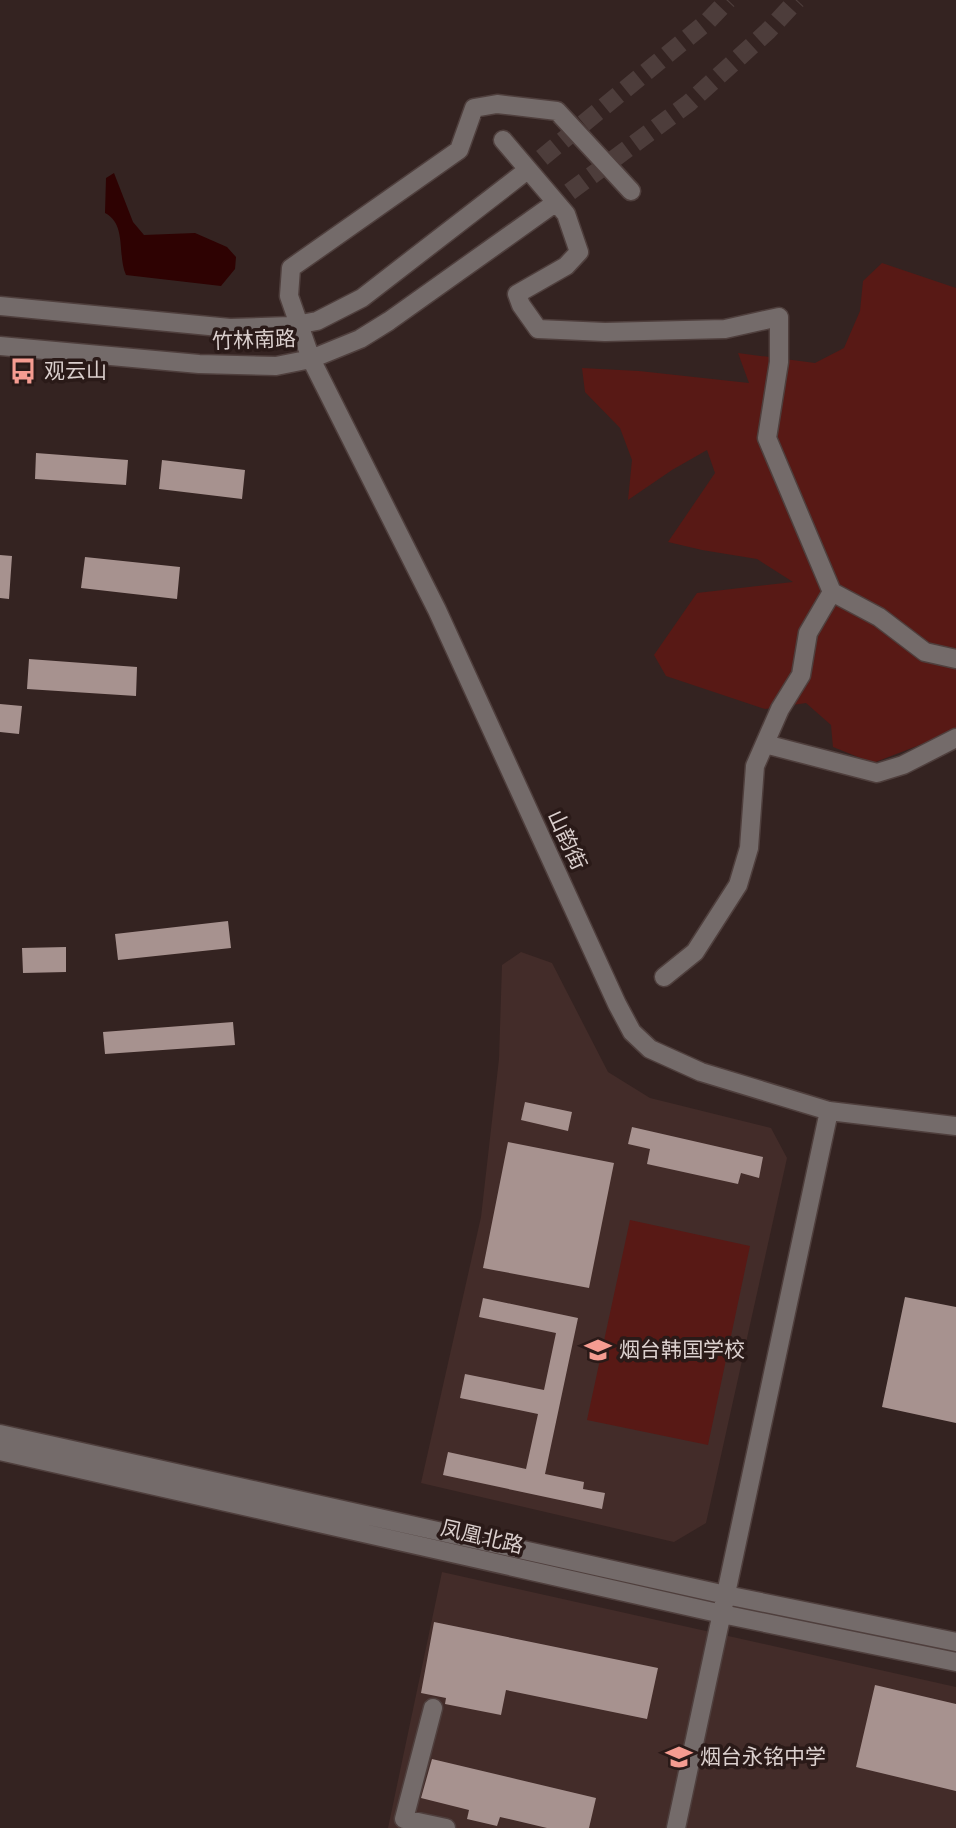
<svg xmlns="http://www.w3.org/2000/svg" width="956" height="1828" viewBox="0 0 956 1828" font-family="Mulish,'Noto Sans SC',sans-serif">
<rect width="100%" height="100%" fill="#342321"/>
<path fill="#432c29" d="M521 952 552 963 608 1072 650 1098 771 1128 787 1158 706 1523 674 1542 421 1483 481 1217 499 1059 502 965Z
M442 1572 956 1687V1828H388Z"/>
<path fill="#581915" d="M882 263 956 288V731L873 763 833 747 831 725 806 703 765 709 666 676 654 655 697 593 793 582 757 559 702 550 668 542 715 473 707 450 672 470 628 500 632 460 620 428 585 392 582 368 639 371 749 383 738 353 815 363 844 348 860 311 863 281Z
M630 1220 750 1246 708 1445 587 1420Z"/>
<path fill="#2e0202" d="M114 173 133 222 144 235 195 233 227 247 236 257 235 269 221 286 126 275C117 255 127 224 105 213L106 178Z"/>
<path fill="#a7928f" d="M36 453 128 460 126 485 35 479Z
M162 460 245 470 242 499 159 489Z
M0 555 12 556 9 599 0 598Z
M85 557 180 567 177 599 81 588Z
M29 659 137 667 136 696 27 689Z
M0 704 22 706 19 734 0 732Z
M228 921 231 948 118 960 115 934Z
M66 947V972L23 973 22 948Z
M233 1022 235 1045 105 1054 103 1032Z
M525 1102 572 1112 568 1131 521 1120Z
M632 1127 763 1157 759 1178 741 1173 738 1184 647 1164 650 1149 628 1144Z
M508 1142 614 1163 589 1288 483 1268Z
M905 1297 956 1307V1423L882 1407Z
M483 1298 578 1318 545 1474 584 1482 583 1489 605 1493 602 1509 443 1475 448 1452 526 1469 538 1414 460 1398 465 1374 544 1390 556 1333 479 1317Z
M434 1622 658 1668 647 1719 506 1690 501 1715 445 1704 446 1698 421 1693Z
M875 1685 956 1704V1791L856 1767Z
M432 1759 596 1798 589 1828H547L500 1817 497 1826 467 1819 469 1810 421 1798Z"/>
<g fill="none" stroke-linecap="round" stroke-linejoin="round">
<path stroke="#4d3d3b" stroke-width="18" stroke-dasharray="18 9" stroke-linecap="butt" d="M521 175 708 21 728 0
M548 208 689 103 768 31 797 0"/>
<g stroke="#4f3f3d" stroke-width="21">
<path id="minor" d="M503 140 566 214 579 252 566 266 517 294 521 305 538 329 605 332 725 329 779 317V362L767 438 832 592 808 633 801 675 780 709 755 766 749 848 738 885 695 952 664 977
M631 191 557 111 497 104 474 108 459 150 291 268 289 296 311 359 437 610 617 1004 632 1032 650 1049 701 1072 829 1111 956 1126
M0 306 230 328 290 326 317 321 362 298 521 175
M0 346 199 364 276 366 311 359 360 339 389 321 548 208
M832 592 879 617 925 652 956 659
M765 744 877 773 903 765 956 738
M0 1434 726 1595 956 1642
M0 1451 722 1614 956 1662
M433 1708 404 1819 446 1828
M676 1828 829 1111"/>
</g>
<use href="#minor" stroke="#746b6a" stroke-width="18"/>
</g>
<defs>
<g id="bus-bare" transform="scale(2.1)"><path d="M-5-6H5V4H4V6H2V4H-2V6H-4V4H-5ZM-3.5-4V0h7V-4ZM-3.5 1.2v1.5H-2V1.2ZM2 1.2v1.5H3.5V1.2Z" fill="#f59c91" stroke="#2a1a18" stroke-width="2.5" paint-order="stroke"/></g>
<g id="school-bare" transform="scale(2.1)"><path d="M0-5L7-2L0 1L-7-2ZM-4 1L0 2.5L4 1V4Q0 6-4 4Z" fill="#f59c91" stroke="#2a1a18" stroke-width="2.5" paint-order="stroke"/></g>
</defs>
<g fill-rule="evenodd">
<use href="#bus-bare" x="23" y="371"/>
<use href="#school-bare" x="598" y="1350"/>
<use href="#school-bare" x="679" y="1757"/>
</g>
<g text-anchor="middle" stroke-width="7" stroke-linejoin="round" paint-order="stroke">
<g font-size="21" fill="#dbd0ce" stroke="#2a1a18">
<text transform="translate(254 340) rotate(-2)" y="7">竹林南路</text>
<text transform="translate(567 840) rotate(65)" y="7">山韵街</text>
<text transform="translate(482 1537) rotate(13)" y="7">凤凰北路</text>
</g>
<g font-size="21" fill="#dbd0ce" stroke="#2a1a18" text-anchor="start">
<text x="44" y="378">观云山</text>
<text x="619" y="1357">烟台韩国学校</text>
<text x="700" y="1764">烟台永铭中学</text>
</g>
</g>
</svg>
